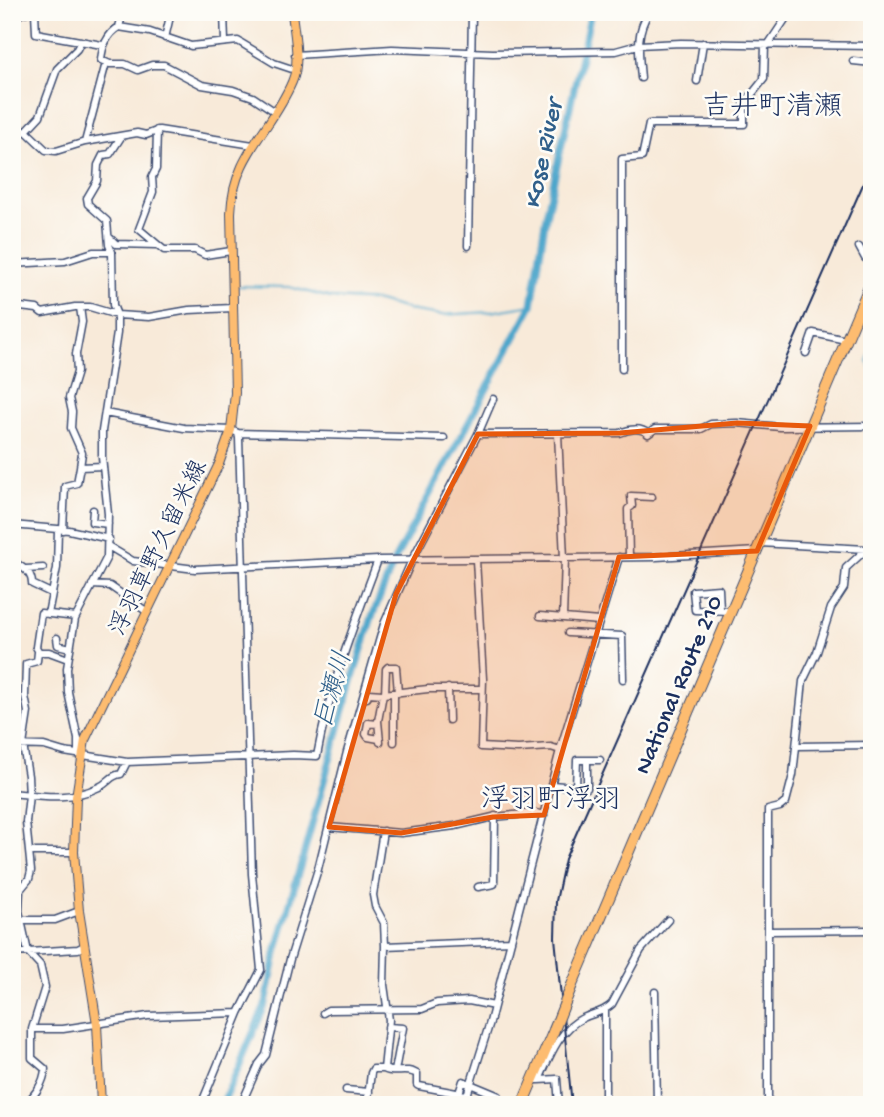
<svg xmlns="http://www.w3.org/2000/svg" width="884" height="1117" viewBox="0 0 884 1117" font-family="'Gochi Hand','Klee One',sans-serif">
<rect width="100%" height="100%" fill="#fdfcf7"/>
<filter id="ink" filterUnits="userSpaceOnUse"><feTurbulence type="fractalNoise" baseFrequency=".0143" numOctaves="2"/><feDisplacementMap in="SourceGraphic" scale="14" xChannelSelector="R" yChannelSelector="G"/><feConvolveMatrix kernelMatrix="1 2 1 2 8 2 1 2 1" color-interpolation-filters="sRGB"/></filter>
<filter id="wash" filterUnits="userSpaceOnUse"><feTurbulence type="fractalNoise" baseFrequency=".00686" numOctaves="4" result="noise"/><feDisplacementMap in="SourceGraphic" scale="28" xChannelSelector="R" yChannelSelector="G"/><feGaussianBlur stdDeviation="1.57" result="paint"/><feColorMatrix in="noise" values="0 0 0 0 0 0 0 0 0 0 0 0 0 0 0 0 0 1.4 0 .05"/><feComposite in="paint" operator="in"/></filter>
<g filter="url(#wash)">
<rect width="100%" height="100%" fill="#f8ead9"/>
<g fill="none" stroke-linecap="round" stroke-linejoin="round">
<path stroke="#4ea6cb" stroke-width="2" d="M237 286 289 287 331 298 378 301 414 311 441 315 490 312 532 305
M872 347 867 362 872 368"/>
<path stroke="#4ea6cb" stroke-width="7" d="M222 1105 266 1003 277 949 353 678 372 617 395 559 532 305 546 216 591 12"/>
</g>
</g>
<g filter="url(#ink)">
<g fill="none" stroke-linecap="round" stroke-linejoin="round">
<g stroke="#3c4b70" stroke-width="9">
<path id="minor" d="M35 12 36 33 102 45
M123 12 119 27C107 34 102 48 101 60L110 64H125L138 70 152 65H164L202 85 233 90 253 97 274 111
M224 12 225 42
M12 17 27 12
M119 27 150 32 191 46 238 41 274 63 295 70
M165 38 171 12
M768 45 790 12
M295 55 392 49 493 53 616 51 638 45 681 43 872 46
M853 61 872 63
M641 78C639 54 635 33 649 12
M697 81 703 43
M157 130 156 169 152 177 153 192 139 229 164 250H195L205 255 231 251
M26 131 40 116 57 69 77 49 81 41
M85 142 106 63
M12 163 15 133 26 131 46 150 56 151 85 142 137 133 146 135 159 130 253 145
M109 237 116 244 157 245
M468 246 472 12
M859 247 865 258 872 263
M12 264 65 261 93 252H112
M12 306 37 309 42 313 75 307H90L117 315 149 317 189 310 233 308
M80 307 82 322 76 354 77 372 69 398 72 412 71 428 82 453 80 467 103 466
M12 343 16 344
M806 353 813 333 846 340
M622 369V159L642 157 649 124H744V104L764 79 765 45
M105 413 184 428 231 430 238 433 239 438 252 874 261 970 239 1013 201 1105
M238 433 444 438
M478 434 620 433C629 429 641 427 648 434L655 429H701L711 424 737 423 780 427 872 426
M558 434 564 558
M93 510 92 522 108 524
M12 525 69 530 109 539
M63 530 65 486 77 483 80 467
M760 543 866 549
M108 546 133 561 195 569 378 560 656 557 757 551
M629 557 628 509 632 506 631 496 652 497
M12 560C21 567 32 571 32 584L51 593
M476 560 483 679 481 747 518 749 551 747 560 750
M26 569 43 568
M92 585 110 586 146 611
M720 610 719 589 693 591 695 610 731 611
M48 614 57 568 58 529
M540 616 599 621
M563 618 565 558
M568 633 622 636 623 679
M57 638 58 645 70 648
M39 652 36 647 41 613 76 617
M448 688 449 720
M385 694 386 669 388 667H396L398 693
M367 698 368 693 383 694 428 689H482
M378 724 368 723 366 734 368 737 379 739
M380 742 378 721 383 694
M394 742V693
M12 745 44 746 64 752 127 762 293 755 317 756C329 689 354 624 378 560
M797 746 872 745
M83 755 78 752V739L68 692 67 668 75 619 107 557 108 514 102 457V431L117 333V315L113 305 112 252 109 245 107 221 88 204 87 198 97 181 98 165 103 155 110 154 121 137
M552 785 587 788V760
M576 787 577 760H600
M12 793C42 796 71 801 99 787 109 783 110 775 121 774L127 762
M329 827 401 833 455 826 493 817 536 813 544 815
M383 831 373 895 375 906 384 923 385 946
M29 852H74
M478 887 494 884 495 816
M21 920H55L79 911
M768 931 872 930
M12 953 78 949 84 946
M655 992 657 1105
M323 1013 328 1010 422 1009 437 1003 469 1001 494 1006
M388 1027 403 1028 395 1071
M32 1029H63L148 1016 239 1013
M384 1069C395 1075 406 1067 417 1074V1085L419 1086 467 1095
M532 1080H539C549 1058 559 1029 583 1018 593 1013 603 1013 612 1004L641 950 668 920
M539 1080 557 1079 559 1105
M346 1090 369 1092
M459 1093 463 1081 499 1096
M25 1105C35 1094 44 1084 45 1069L32 1058V1029L45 987 40 965 28 952 19 911 20 890 29 879 31 871 26 822 29 795 28 776 23 745 28 712 25 696 26 664 37 661 38 652H49L68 659
M241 1105 259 1064 266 1055 290 959 318 869 347 752 384 624 412 560 478 434 493 399
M367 1105 371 1073 373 1069H384L389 1020 384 985 385 946 511 941
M464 1105 490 1022 560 750 619 557
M605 1105V1010
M768 1105V810L780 807 786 802 793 775 803 681 817 652 831 608 844 588 846 568 872 544"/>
</g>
<g stroke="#3c4b70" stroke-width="10">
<path id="major" d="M101 1105 97 1024 79 911 74 852 76 797 85 740 219 464 231 430 235 393 231 213C233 155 271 131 292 82 301 62 294 34 292 12"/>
</g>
<g stroke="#3c4b70" stroke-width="12">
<path id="highway" d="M572 985 872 280
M522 1105 554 1030"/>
</g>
<use href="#minor" stroke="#fff" stroke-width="6"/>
<use href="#major" stroke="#fdbc6f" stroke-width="8"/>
<use href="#highway" stroke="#fdbc6f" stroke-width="10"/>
<path stroke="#1b2f5e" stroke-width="2" d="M572 1105 555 938 556 901 565 859 872 164"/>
<g stroke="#3c4b70" stroke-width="12" stroke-linecap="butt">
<path id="highway-bridge" d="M554 1030 572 985"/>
</g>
<use href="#highway-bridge" stroke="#fdbc6f" stroke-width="10"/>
</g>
</g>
<path fill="#e8590c" fill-opacity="0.2" stroke="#e8590c" stroke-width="5" stroke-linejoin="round" d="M737 423 810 426 757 551 619 557 544 815 493 817 401 833 329 827 396 594 478 434 620 433Z"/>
<g text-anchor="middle" stroke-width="5" stroke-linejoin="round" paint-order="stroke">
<g font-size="24" fill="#1b2f5e" stroke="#fdfcf7">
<text transform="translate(157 547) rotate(-64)" y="8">浮羽草野久留米線</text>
<text transform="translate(677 684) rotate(-67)" y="8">National Route 210</text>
</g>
<g font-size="26" font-style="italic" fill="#2f5f8a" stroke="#fdfcf7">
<text transform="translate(541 154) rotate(-78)" y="9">Kose River</text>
<text transform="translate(331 689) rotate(-74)" y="9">巨瀬川</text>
</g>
<g font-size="28" fill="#1b2f5e" stroke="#fdfcf7">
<text x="772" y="114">吉井町清瀬</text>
<text x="551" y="807">浮羽町浮羽</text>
</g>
</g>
<rect width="884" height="1117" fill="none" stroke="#fdfcf7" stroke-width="42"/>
</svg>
